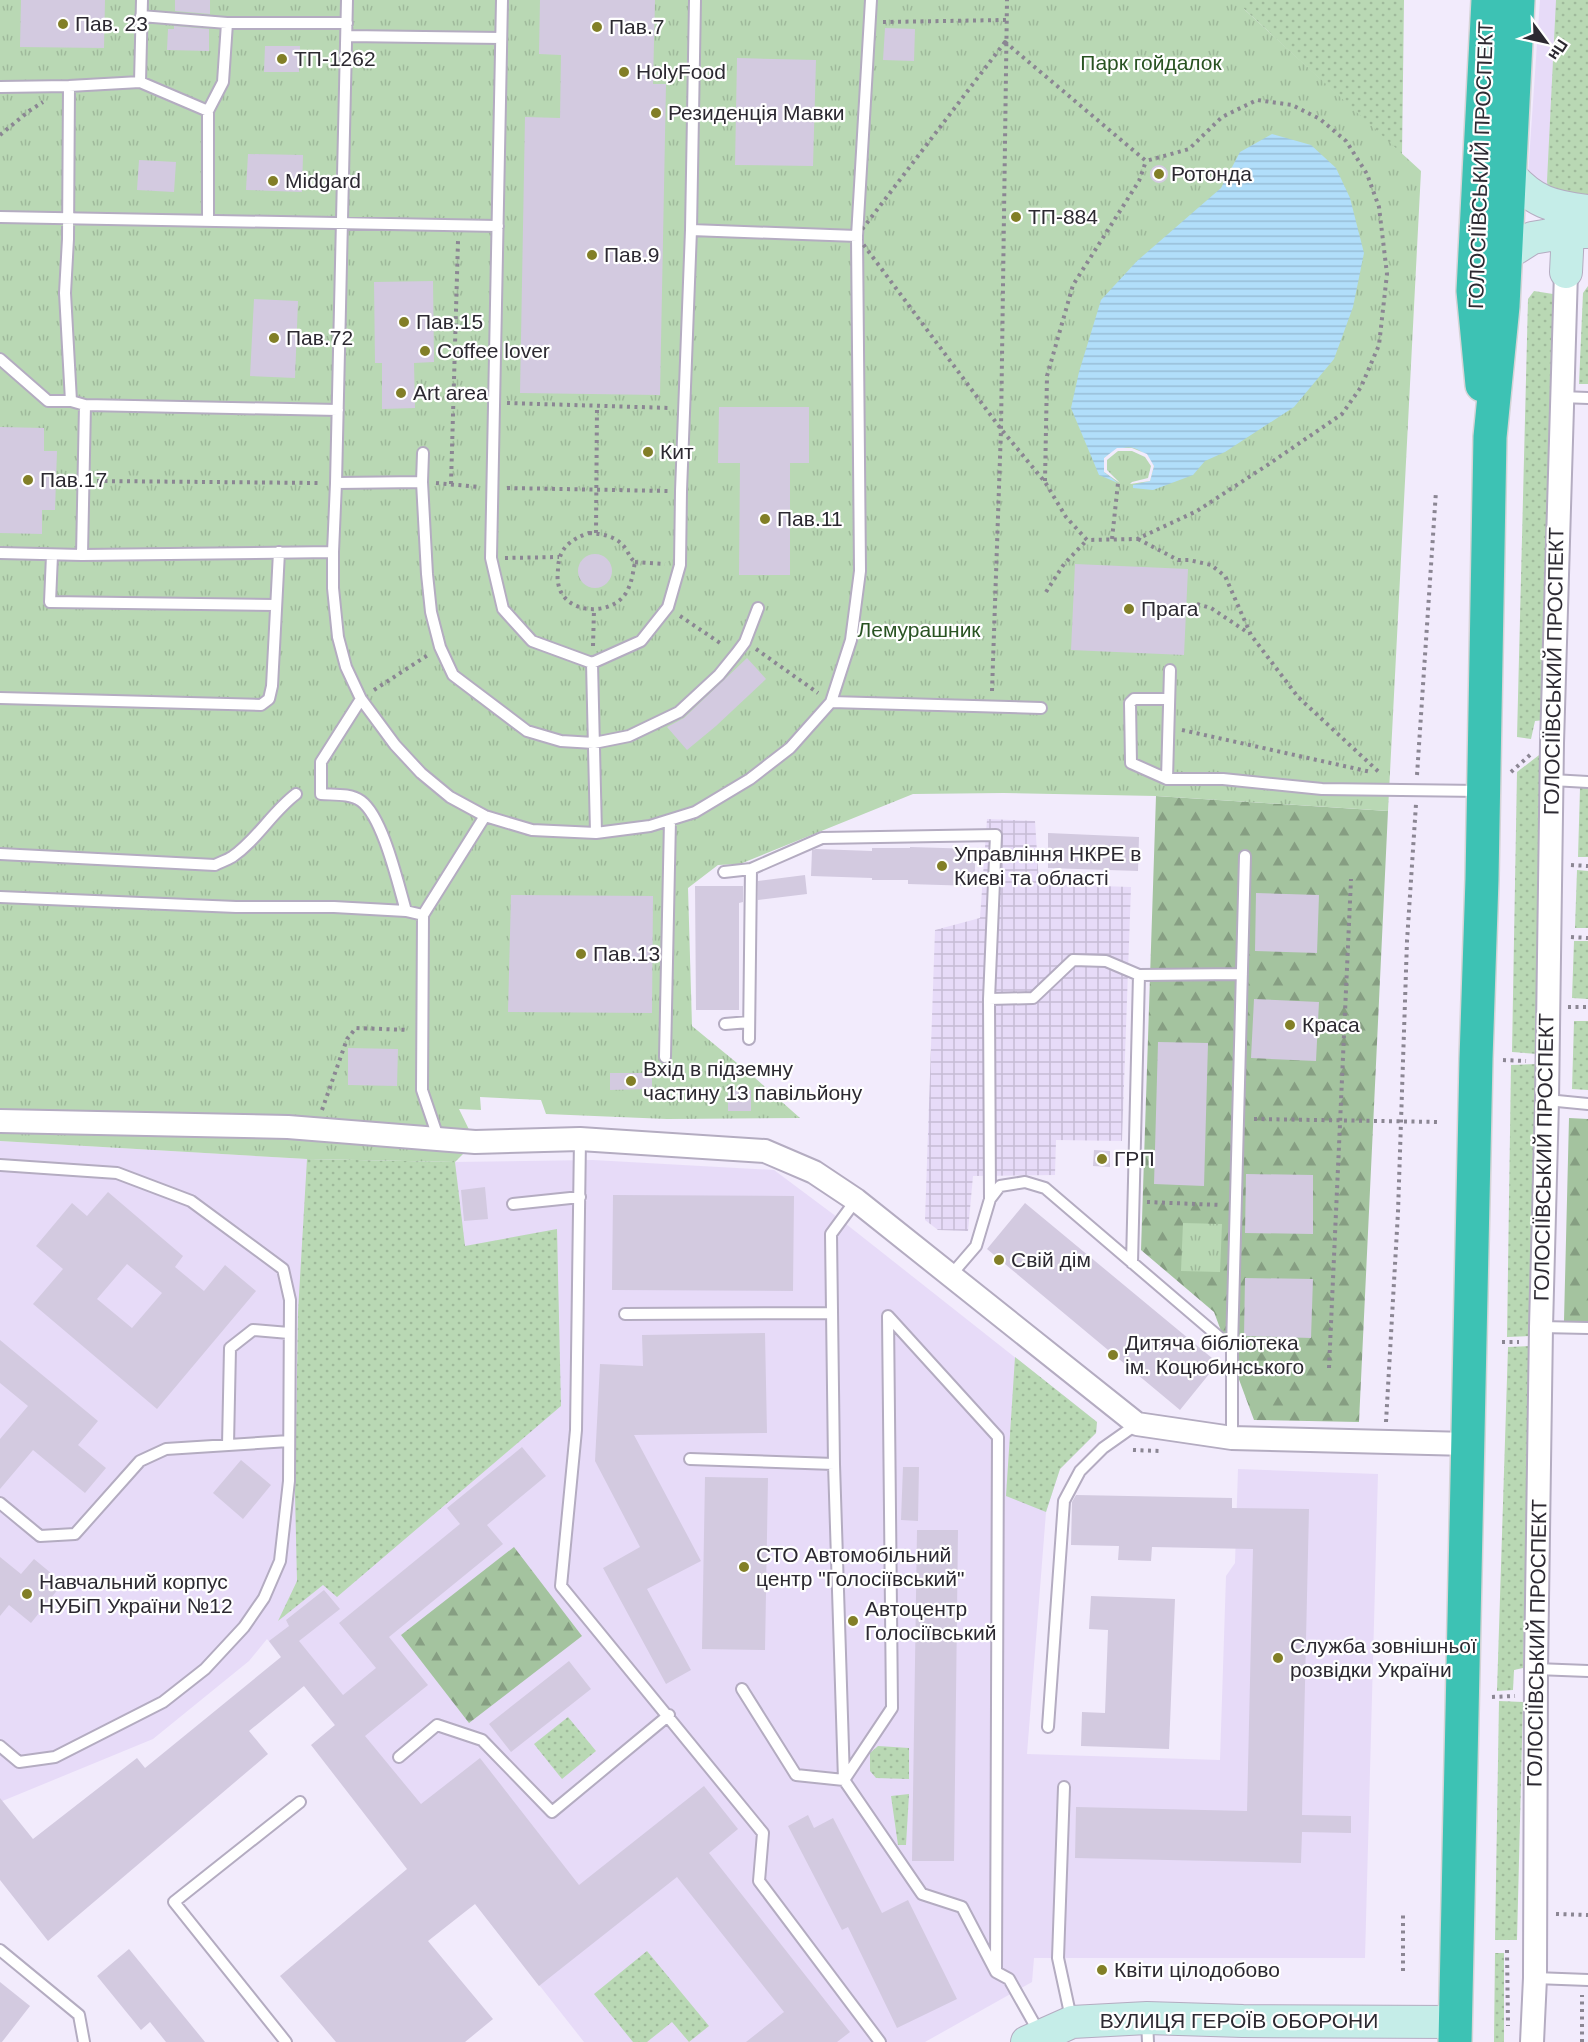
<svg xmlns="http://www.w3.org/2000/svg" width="1588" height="2042" viewBox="0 0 1588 2042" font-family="Helvetica,sans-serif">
<defs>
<pattern id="industrial-grid" width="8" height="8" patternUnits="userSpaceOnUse" patternTransform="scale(1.5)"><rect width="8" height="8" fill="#e7dbf8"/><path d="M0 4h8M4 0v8" fill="none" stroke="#c6bcd5"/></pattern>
<pattern id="grass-dots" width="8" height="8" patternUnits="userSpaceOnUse" patternTransform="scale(1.5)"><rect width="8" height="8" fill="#b9d8b4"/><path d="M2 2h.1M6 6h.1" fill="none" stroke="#9fb99b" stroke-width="1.8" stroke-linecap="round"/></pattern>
<pattern id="forest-firs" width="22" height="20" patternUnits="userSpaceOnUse" patternTransform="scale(1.5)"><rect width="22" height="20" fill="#a4c39f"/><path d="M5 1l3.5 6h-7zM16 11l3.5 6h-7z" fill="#869e82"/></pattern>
<pattern id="park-tufts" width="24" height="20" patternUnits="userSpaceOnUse" patternTransform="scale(1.5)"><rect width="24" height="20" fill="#b9d8b4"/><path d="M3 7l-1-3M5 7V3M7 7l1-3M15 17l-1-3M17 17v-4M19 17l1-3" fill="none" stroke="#9fb99b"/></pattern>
<pattern id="water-rules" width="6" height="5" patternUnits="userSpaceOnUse" patternTransform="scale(1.5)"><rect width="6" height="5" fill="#b1defa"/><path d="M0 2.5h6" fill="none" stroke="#98bed7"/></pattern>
</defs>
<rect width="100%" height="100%" fill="#f2ebfc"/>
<path fill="#e7dbf8" d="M1540 0H1588L1566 204 1528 175Z
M0 1141 307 1159 455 1162 593 1160 774 1170 841 1220 1097 1422 1096 1433 1060 1469 1046 1512 1027 1754 1220 1760 1226 1576 1235 1563 1238 1469 1378 1474 1365 1958H1034L1032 1982 925 2042H584L267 1639 249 1661 153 1739 0 1802Z"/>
<path fill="url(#industrial-grid)" d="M987 819 1035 821 1039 884 1131 887 1122 1141 1056 1140 1055 1175 973 1176 968 1231 938 1230 925 1220 935 930 980 918Z"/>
<path fill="url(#grass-dots)" d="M1244 0H1404L1402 155 1244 9Z
M1556 0H1588V199L1548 190 1547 181Z
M1588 286V384H1579L1583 293Z
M1534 291 1553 294 1545 720 1535 721 1531 739 1517 737 1528 299Z
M1547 749 1538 1054 1512 1052 1517 772Z
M1580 788H1588V857H1578Z
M1577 870 1588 871V928H1575Z
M1574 941H1588V999L1572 998Z
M1574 1021H1588V1090L1572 1089Z
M1537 1064 1532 1336 1507 1337 1511 1065Z
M307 1159 455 1162 465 1246 557 1229 561 1406 337 1597 323 1585 278 1621 297 1581 295 1494 298 1312Z
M1531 1346 1523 1668 1514 1670 1513 1690 1497 1691 1508 1347Z
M1015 1357 1097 1422 1096 1433 1060 1469 1046 1512 1006 1496Z
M1499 1701 1523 1702 1517 1940H1495Z
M568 1717 596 1751 562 1779 534 1744Z
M878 1746 909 1748V1779L876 1778 870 1771V1753Z
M909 1794 906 1845H898L891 1796Z
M647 1951 709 2026 689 2042 672 2022 647 2042H633L594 1994Z
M1495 1953H1504V2042H1494Z"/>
<path fill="url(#forest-firs)" d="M1156 796 1388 811 1359 1422 1254 1420 1214 1312 1141 1250Z
M1569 1118 1588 1119V1321H1564Z
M514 1547 582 1636 469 1723 401 1635Z"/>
<path fill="url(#park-tufts)" d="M0 0H1244V9L1421 171 1388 811 1156 796 1003 793 913 794 740 864 718 865 688 888 692 1026 754 1077 800 1118 667 1119 546 1114 541 1100 480 1097 481 1110 459 1109 475 1142 455 1162 307 1159 0 1141Z
M1183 1223 1222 1224 1220 1272 1181 1271Z"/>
<path fill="url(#water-rules)" d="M1272 134 1311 145 1336 168 1350 198 1364 253 1353 307 1334 359 1294 407 1225 452 1205 461 1193 475 1153 490 1133 488V485L1150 481 1154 466C1139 443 1125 442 1104 458V472L1118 483 1099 475 1071 408 1079 372 1101 300 1137 261 1221 188 1240 152Z"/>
<path fill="#f2ebfc" d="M1117 448H1132L1147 454 1154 466 1150 481 1130 484 1132 482 1148 478 1151 466 1145 457 1132 451H1118L1107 460V470L1120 483 1104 472V458Z"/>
<path fill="#d3cae0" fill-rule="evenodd" d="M21 0H105L104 48 20 47Z
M175 0H210V14L175 11Z
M540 0H655L653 84H666L660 395 520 393 525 117 560 118 561 55 539 54Z
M174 26 209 29V51L167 50 168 29H174Z
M885 28 915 29 914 61 883 60Z
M265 46H300L299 72H264Z
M737 58 816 60 813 166 735 165Z
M248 154 303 155 302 192 246 190Z
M139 160 176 162 174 192 137 190Z
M1150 174a9 9 0 1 1 18 0a9 9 0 1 1-18 0Z
M433 281 434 362 414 363 415 408 382 409V363H375L374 282Z
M254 299 298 301 295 378 250 376Z
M719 407H809V463H790V575H739L740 463H718Z
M0 427 44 428V451H57L55 510H42V534L0 533Z
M578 571a17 17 0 1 1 34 0a17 17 0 1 1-34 0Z
M1075 564 1188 569 1184 655 1071 650Z
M747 658 766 679 716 726 687 750 667 727 684 718Z
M1048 833 1139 837 1138 871 1048 868Z
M910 847 976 849 974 886 908 884V880H872V878L811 876 812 850 816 849 872 851V848H910Z
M805 875 807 894 758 900V881Z
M695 886H743V902L739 903V1010H696Z
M1256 893 1319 895 1317 953 1255 951Z
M511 895 653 896 652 1013 508 1012Z
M1254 999 1319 1002 1316 1061 1251 1058Z
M1158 1042 1208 1043 1204 1186 1154 1184Z
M348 1048 398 1049 397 1086 348 1085Z
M610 1073H652V1089L610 1090Z
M728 1090H751V1111H728Z
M1094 1150 1110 1151V1167L1093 1166Z
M1246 1174 1313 1175V1234L1245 1233Z
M485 1187 488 1219 464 1221 461 1190Z
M108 1192 183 1256 175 1267 204 1291 225 1265 256 1291 157 1409 33 1304 63 1269 36 1246 72 1203 87 1216ZM127 1264 162 1293 132 1328 97 1299Z
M613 1195 794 1196 793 1291 612 1290Z
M1025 1203 1218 1363 1180 1410 987 1249Z
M1245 1278 1313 1279 1311 1338 1244 1336Z
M765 1333 767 1433 634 1435 701 1561 647 1589 691 1670 666 1684 603 1568 640 1547 595 1461 600 1364 643 1366 642 1335Z
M0 1340 98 1421 78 1445 106 1468 85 1493 33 1450 0 1489V1439L28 1406 0 1383Z
M522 1447 546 1476 487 1525 503 1544 389 1637 428 1685 365 1736 421 1804 480 1758 579 1885 704 1786 738 1829 709 1853 850 2032 837 2042H746L784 2012 677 1877 539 1986 475 1904 428 1941 493 2019 465 2042H336L280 1976 407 1869 311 1745 335 1725 304 1686 249 1731 268 1754 48 1941 0 1880V1798L33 1839 137 1758 145 1768 281 1657 269 1641 289 1626 286 1620 324 1590 340 1609 299 1641 343 1695 376 1668 339 1623 460 1524 447 1508Z
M241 1460 271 1485 243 1519 213 1493Z
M903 1467H919L918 1521 901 1520Z
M705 1477 768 1478 765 1650 702 1649Z
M1076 1495 1232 1498V1508L1309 1509 1302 1815 1351 1816V1833L1302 1832 1301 1863 1075 1858 1076 1807 1247 1811 1253 1549 1152 1547 1151 1561 1118 1560 1119 1546 1071 1545 1072 1502Z
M917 1530H958L954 1861H912Z
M0 1557 21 1574 34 1559 63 1583 31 1623 9 1605 0 1616Z
M1091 1596 1175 1599 1169 1749 1081 1746 1082 1712 1105 1713 1108 1630 1089 1629Z
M569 1661 591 1689 511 1752 489 1724Z
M808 1815 814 1828 833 1818 882 1913 908 1900 957 1999 897 2028 848 1927 842 1930 788 1826Z
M129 1949 205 2042H166L150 2022 141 2030 97 1976Z
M0 1982 30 2006 2 2042H0Z"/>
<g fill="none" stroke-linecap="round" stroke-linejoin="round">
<g stroke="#b4acc1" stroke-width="14">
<path id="lane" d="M347 0 336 483 333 552V588L338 637 346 667 361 699 395 745 421 773 450 797 485 816 532 830 596 833 650 826 695 812 750 779 790 748 831 702 851 640 860 571 857 236 871 0
M502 0 491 558 503 609 532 641 592 663 641 641 668 607 680 565 681 491 691 230 695 0
M227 23H347
M347 36 501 38
M140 82 142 0
M69 86 68 239 65 293 71 401
M0 87 69 86 140 82 208 111 223 82 227 23 141 16
M208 111V220
M0 217 498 226
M691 230 857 236
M0 359 48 401H71L85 405 338 410
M1561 397 1588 398
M423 453 422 482 427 574 431 612 440 647 453 675 527 731 561 741 594 743 629 736 679 712 719 675 736 654 745 642 758 608
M336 483 422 482
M0 553 82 555 333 552
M52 555 50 602 275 605
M82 555 85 405
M592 663 596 833
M0 698 261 705 269 699 272 686 279 552
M361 699 321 762V794C333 795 350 793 361 801 383 817 398 884 406 911
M1169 699H1134L1130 703 1131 763 1167 779H1223L1322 789 1481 791
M831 702 1041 708
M1167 779 1170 670
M1552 780 1588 782
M0 854 215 865C221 862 227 860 232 857 257 840 272 812 296 794
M724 872 751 869
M0 897 236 907H334L406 911 423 915
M989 999 1033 998 1073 960 1106 961 1139 975 1242 974
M725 1024 749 1022
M749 1039 751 869 822 838 996 835 989 999 990 1199
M665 1057 670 820
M1547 1100 1588 1104
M580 1139 576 1430 561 1586 763 1833 759 1881 880 2042
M439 1140 422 1090 423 915 485 816
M0 1165 117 1173 191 1201 283 1269 290 1300 289 1481 280 1561 264 1598 244 1627 205 1669 163 1702 55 1757 19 1762 0 1746
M856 1200 831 1234 834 1464 844 1780 922 1894 962 1907 996 1972 1009 1979 1040 2034
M513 1204 580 1197
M1132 1263 1139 975
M951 1275 976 1246 990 1199 1000 1186 1025 1182 1045 1188 1232 1348
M625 1314 832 1313
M1541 1327 1588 1328
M1232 1438V1348L1245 856
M228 1445 230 1348 253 1330 289 1333
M690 1459 834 1464
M0 1503 40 1536 75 1534 140 1461 166 1449 289 1441
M1536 1669 1588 1671
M742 1689 796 1775 844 1780 892 1708 888 1316 998 1437 996 1972
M1048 1727 1064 1501 1080 1471 1103 1448 1137 1424
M399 1757 437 1725 482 1740 552 1812 669 1715
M1064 1787 1058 1958 1071 2018
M0 1950 79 2015 84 2042
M1535 1978 1588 1980
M1147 2021 1148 2042
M286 2042 174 1902 300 1802"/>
</g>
<g stroke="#b4acc1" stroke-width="26">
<path id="street" d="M0 1121 288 1127 475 1142 580 1139 765 1151 814 1172 856 1200 1137 1424 1232 1438 1468 1444
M1532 2042 1535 1978 1536 1669 1541 1327 1547 1100 1552 743 1566 272"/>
</g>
<g stroke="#b4acc1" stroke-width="34">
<path id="secondary" d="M1509 174C1533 202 1552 207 1588 211
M1559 212 1568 232 1566 272
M1505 255 1532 238 1568 232H1588
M1027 2042 1072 2022 1147 2018 1243 2021 1455 2022"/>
</g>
<g stroke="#d5d4d6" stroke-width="36">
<path id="highway" d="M1482 385 1473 291 1488 0
M1455 2042 1476 1059 1482 879 1490 437 1503 306 1518 0"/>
</g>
<path stroke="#8b8693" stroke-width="4" stroke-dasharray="3 4.5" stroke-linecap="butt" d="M883 22 1006 20
M1005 42 1146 161 1189 149 1222 117 1257 100 1292 105 1320 119 1346 141 1367 174 1379 207 1387 274 1379 345 1361 387 1342 414 1269 464 1197 511 1137 539 1087 540 1066 517 1045 482 1001 429 857 236Z
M0 135 29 111 43 102
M507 403 671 408
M97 481 320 483
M1045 481 1047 376 1073 285 1139 181 1146 161
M436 483 479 487
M451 484 458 241
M507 488 668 491
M589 533C603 534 617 536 626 549 629 554 630 558 635 562 633 572 632 583 626 593 611 617 562 615 558 582 557 578 558 572 558 568 559 548 571 539 589 533Z
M596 533 597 406
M1112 539 1118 483
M1138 539 1178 560H1189L1211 565 1225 576 1251 635 1298 697 1381 774
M505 558 559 557
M635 562 665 564
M1046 592 1064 564 1087 540
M1197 604 1211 608 1250 634
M680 616 723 645
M593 646 594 610
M756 649 818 693
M374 690 428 655
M992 691 1001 429 1007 0
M1182 730 1371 772
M1511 772 1530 755
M1417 775 1436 491
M1571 865 1588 866
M1571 937 1588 938
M1568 1007H1588
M1503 1060 1526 1061
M322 1110 347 1039 356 1028 409 1030
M1254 1119 1441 1122
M1147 1202 1221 1205
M1502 1342H1519
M1329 1368 1351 879
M1386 1422 1398 1212 1407 941 1416 804
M1133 1450 1159 1451
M1492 1697 1515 1696
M1556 1914 1588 1915
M1507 1950 1508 2026
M1403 1971V1912
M1582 2042V1995"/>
<use href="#lane" stroke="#fff" stroke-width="10"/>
<use href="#street" stroke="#fff" stroke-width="22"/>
<use href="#secondary" stroke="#c5ede8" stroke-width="32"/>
<use href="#highway" stroke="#3dc2b4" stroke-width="33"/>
</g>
<g fill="#827f27" stroke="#fff" stroke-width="2">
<circle cx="63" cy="24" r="6"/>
<circle cx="597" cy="27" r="6"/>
<circle cx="282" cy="59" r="6"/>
<circle cx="624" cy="72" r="6"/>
<circle cx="656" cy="113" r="6"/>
<circle cx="1159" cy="174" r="6"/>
<circle cx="273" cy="181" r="6"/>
<circle cx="1016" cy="217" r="6"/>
<circle cx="592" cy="255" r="6"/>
<circle cx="404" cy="322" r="6"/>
<circle cx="274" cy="338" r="6"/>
<circle cx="425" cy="351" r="6"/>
<circle cx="401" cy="393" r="6"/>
<circle cx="648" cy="452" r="6"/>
<circle cx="28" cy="480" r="6"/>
<circle cx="765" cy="519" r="6"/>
<circle cx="1129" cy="609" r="6"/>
<circle cx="942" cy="866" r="6"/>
<circle cx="581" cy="954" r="6"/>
<circle cx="1290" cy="1025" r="6"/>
<circle cx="631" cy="1081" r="6"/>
<circle cx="1102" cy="1159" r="6"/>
<circle cx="999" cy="1260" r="6"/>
<circle cx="1113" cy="1355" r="6"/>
<circle cx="744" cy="1567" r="6"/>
<circle cx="27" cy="1594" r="6"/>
<circle cx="853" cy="1621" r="6"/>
<circle cx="1278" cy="1658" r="6"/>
<circle cx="1102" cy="1970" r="6"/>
</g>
<g text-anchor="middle" stroke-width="4.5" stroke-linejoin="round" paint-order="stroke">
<g font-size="21" fill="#2c2931" stroke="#fff" text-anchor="start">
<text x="75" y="31">Пав. 23</text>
<text x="609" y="34">Пав.7</text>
<text x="294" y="66">ТП-1262</text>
<text x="636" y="79">HolyFood</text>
<text x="668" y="120">Резиденція Мавки</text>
<text x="1171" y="181">Ротонда</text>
<text x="285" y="188">Midgard</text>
<text x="1028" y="224">ТП-884</text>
<text x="604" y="262">Пав.9</text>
<text x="416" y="329">Пав.15</text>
<text x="286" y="345">Пав.72</text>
<text x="437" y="358">Coffee lover</text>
<text x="413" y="400">Art area</text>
<text x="660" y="459">Кит</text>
<text x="40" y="487">Пав.17</text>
<text x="777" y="526">Пав.11</text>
<text x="1141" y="616">Прага</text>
<text x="954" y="861">Управління НКРЕ в<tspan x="954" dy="24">Києві та області</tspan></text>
<text x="593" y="961">Пав.13</text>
<text x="1302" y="1032">Краса</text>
<text x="643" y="1076">Вхід в підземну<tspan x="643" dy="24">частину 13 павільйону</tspan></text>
<text x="1114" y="1166">ГРП</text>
<text x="1011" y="1267">Свій дім</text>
<text x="1125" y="1350">Дитяча бібліотека<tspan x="1125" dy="24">ім. Коцюбинського</tspan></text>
<text x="756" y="1562">СТО Автомобільний<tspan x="756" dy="24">центр "Голосіївський"</tspan></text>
<text x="39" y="1589">Навчальний корпус<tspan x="39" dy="24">НУБіП України №12</tspan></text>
<text x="865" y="1616">Автоцентр<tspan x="865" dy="24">Голосіївський</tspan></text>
<text x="1290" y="1653">Служба зовнішньої<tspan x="1290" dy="24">розвідки України</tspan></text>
<text x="1114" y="1977">Квіти цілодобово</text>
</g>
<g font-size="21" fill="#295322" stroke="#fff">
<text x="1151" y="70">Парк гойдалок</text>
<text x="919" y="637">Лемурашник</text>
</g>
<g font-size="21" fill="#2c2931" stroke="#fff">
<text transform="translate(1481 165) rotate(-88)" y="7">ГОЛОСІЇВСЬКИЙ ПРОСПЕКТ</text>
<text transform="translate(1554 671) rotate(-89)" y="7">ГОЛОСІЇВСЬКИЙ ПРОСПЕКТ</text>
<text transform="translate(1544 1157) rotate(-89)" y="7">ГОЛОСІЇВСЬКИЙ ПРОСПЕКТ</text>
<text transform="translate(1537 1643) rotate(-89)" y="7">ГОЛОСІЇВСЬКИЙ ПРОСПЕКТ</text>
<text x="1239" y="2028">ВУЛИЦЯ ГЕРОЇВ ОБОРОНИ</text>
</g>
</g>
<g transform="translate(1546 42) rotate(123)" stroke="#ffffff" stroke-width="4.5" paint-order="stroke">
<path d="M0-4.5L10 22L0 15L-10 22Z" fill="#2c2931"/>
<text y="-9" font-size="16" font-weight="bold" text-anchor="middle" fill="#2c2931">Пн</text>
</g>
</svg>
